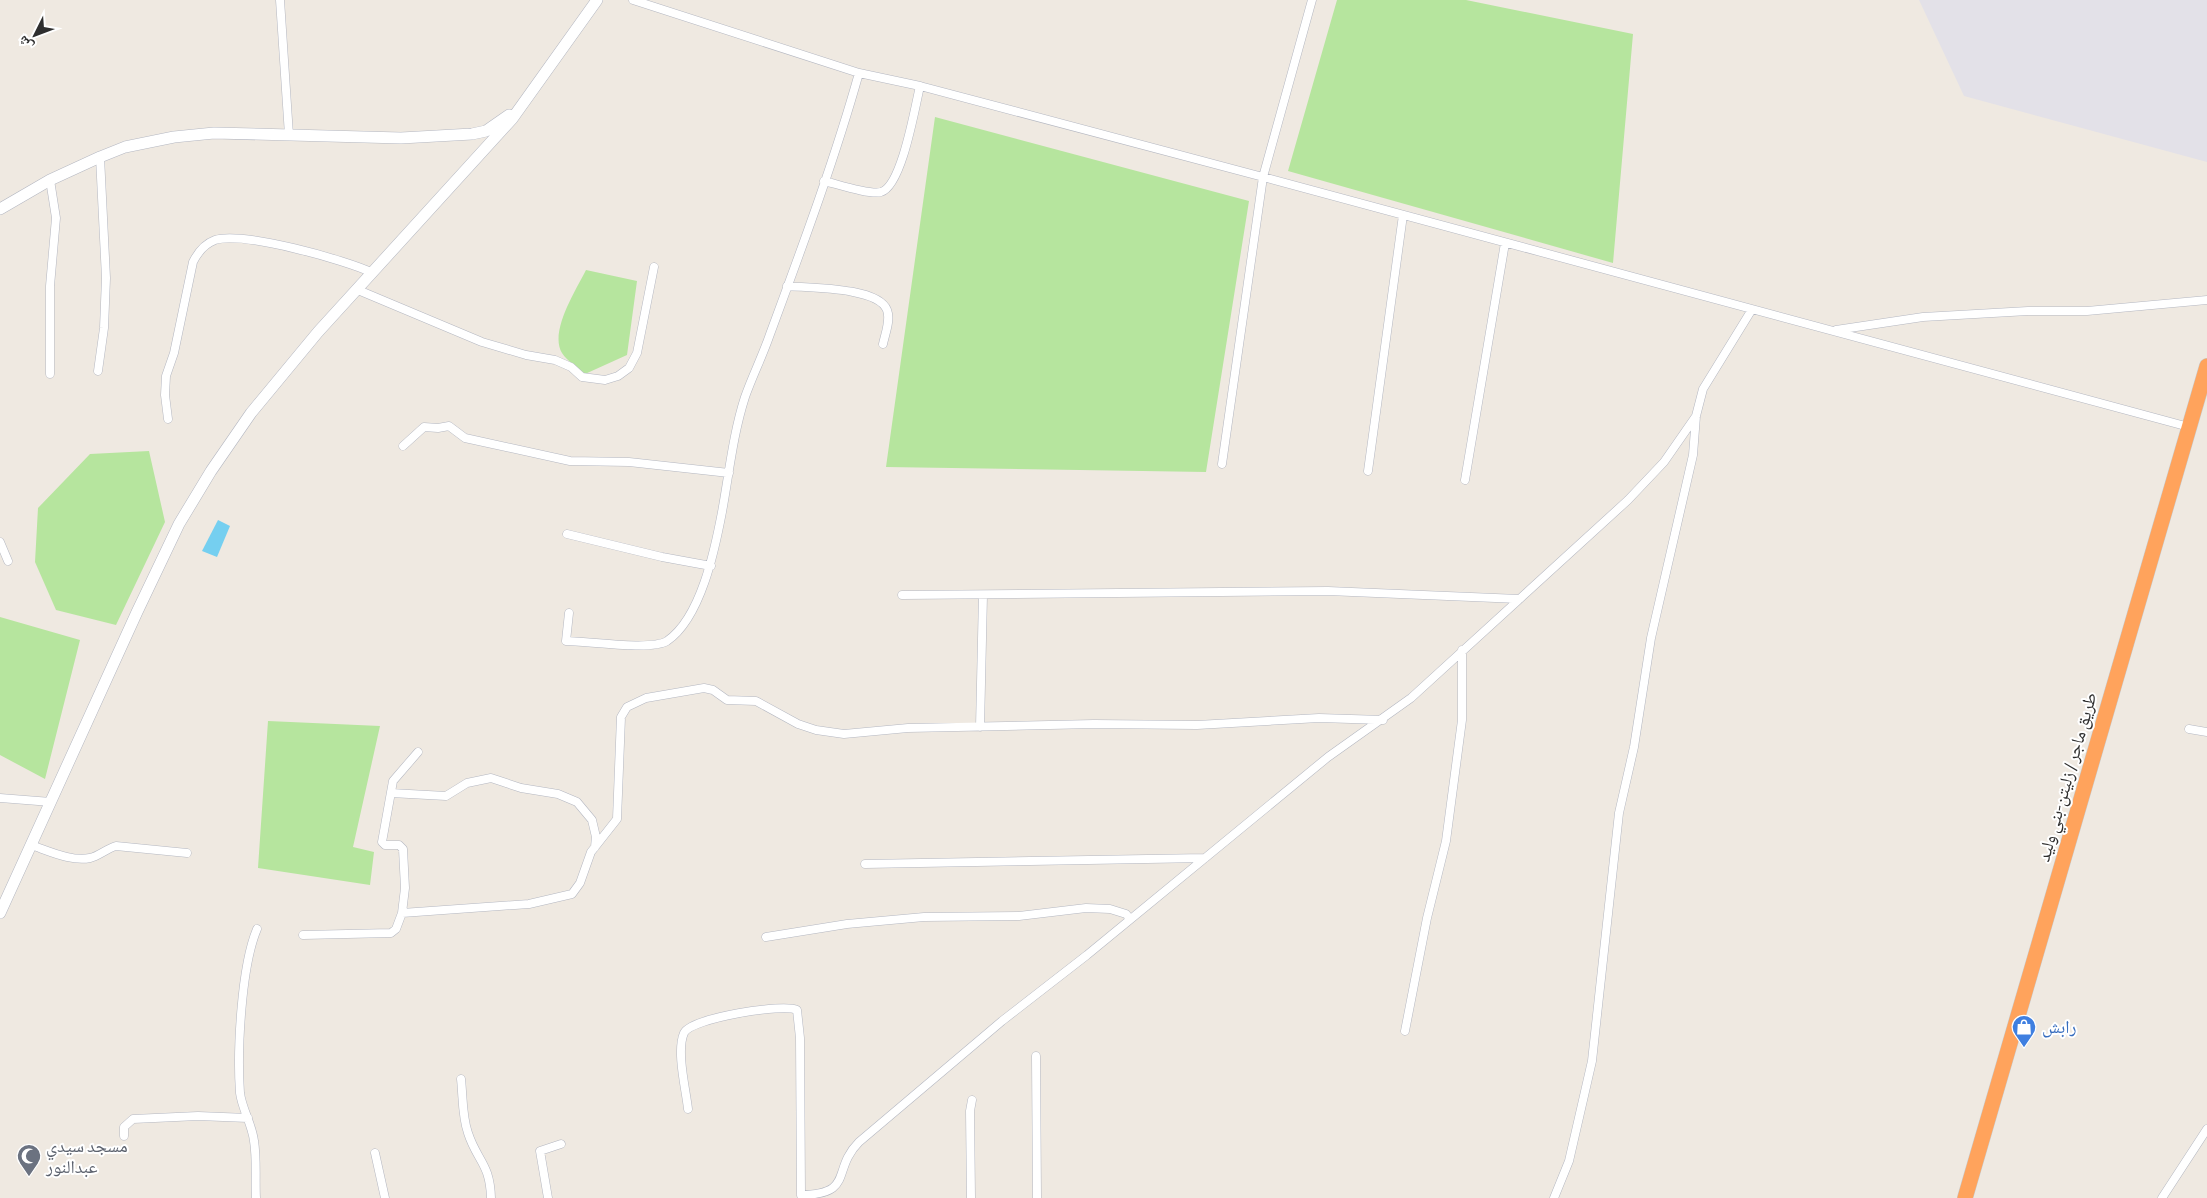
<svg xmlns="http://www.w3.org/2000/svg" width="2207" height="1198" viewBox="0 0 2207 1198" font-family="'Alegreya Sans','Noto Naskh Arabic',sans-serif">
<rect width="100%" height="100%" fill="#efe9e1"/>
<path fill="#e3e1e8" d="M1919 0H2207V162L1964 96Z"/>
<path fill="#b6e59e" d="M1337 0H1466L1633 34 1613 263 1288 171Z
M935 117 1249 201 1206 472 886 467Z
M586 270 637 281 627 355 585 374C578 368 567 361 562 353 549 332 576 290 586 270Z
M149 451 165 522 116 625 56 610 35 562 38 508 90 454Z
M0 617 80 640 45 779 0 755Z
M268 721 380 726 353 847 374 852 370 885 258 868Z"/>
<path fill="#75cff0" d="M218 520 230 526 217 557 202 551Z"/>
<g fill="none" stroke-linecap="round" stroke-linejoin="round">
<g stroke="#b4b7c1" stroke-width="9">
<path id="street" d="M280 0 289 135
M633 0 859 73 920 86 1263 177 2189 427
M50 180 56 218 50 286V374
M824 181C837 184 869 195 881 192 902 186 915 107 920 86
M787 286C809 288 878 287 887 310 891 320 885 334 883 344
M358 290 482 342 526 355 555 360 571 367 582 377 605 380 618 376 629 368 637 353 654 267
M1836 330 1923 317 2028 311H2087L2207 300
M98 371 104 328 106 278 100 157
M168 419 165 395 166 376 174 353 193 262C198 252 204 244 215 240 242 231 346 260 373 273
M403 446 424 427 438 428 449 426 465 438 570 461 629 462 729 473
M1222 464 1263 177 1312 0
M1368 471 1403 215
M1465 480 1505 243
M567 534 662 557 711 566
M0 542 8 561
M902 595 1328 591 1519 599
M569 613 566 641C587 641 651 651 667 641 701 618 715 549 722 512 729 474 733 434 745 397 752 377 762 357 769 337 801 250 834 162 859 73
M980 727 983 595
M2189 729 2207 732
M391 793 446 796 467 783 491 778 521 788 558 794 577 802 592 820 596 837 595 847
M0 798 51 802
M31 845C49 851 72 862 90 858 99 856 106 849 116 846L187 853
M865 864 1205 858
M402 913 405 888 403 849 399 845H385L382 842 393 781 418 752
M303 935 391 933 396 929 402 913 529 904 572 894 580 883 591 852 617 819 621 717 627 707 646 698 704 688 713 690 727 700 756 701 798 724 816 730 844 734 908 728 1094 724 1197 725 1319 718 1383 720
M766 937 847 924 924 917 1019 916 1086 908 1110 909 1126 914 1130 919
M1405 1031 1427 918 1446 841 1462 720V650
M1036 1056 1037 1198
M461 1079C463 1097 462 1116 468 1133 477 1161 490 1163 491 1198
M688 1109C686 1090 676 1051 684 1033 691 1018 784 1003 797 1010L800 1038 801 1195
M124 1136V1127L133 1119 198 1116 248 1118
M375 1153 385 1198
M256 1198C255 1179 257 1159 254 1141 252 1124 242 1109 240 1093 237 1052 241 967 257 929
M548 1198 540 1151 561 1144
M802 1198 801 1195C855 1194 831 1170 859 1142L1002 1021 1087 955 1328 757 1411 698 1628 500 1664 462 1696 416
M971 1198 970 1111 972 1100
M1554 1198 1569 1161 1592 1061 1619 813 1634 747 1651 638 1693 455 1696 416 1703 389 1751 311
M2162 1198 2207 1129"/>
</g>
<g stroke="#b4b7c1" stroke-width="12">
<path id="secondary" d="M0 209 50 180 100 157 125 147 174 137 214 133 401 138 472 134 486 131 509 115
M0 913 137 612 179 524 211 471 251 413 318 332 512 119 597 0"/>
</g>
<g stroke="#c9c9c9" stroke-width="16">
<path id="highway" d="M1965 1198 2207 366"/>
</g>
<use href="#street" stroke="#fff" stroke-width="8"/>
<use href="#secondary" stroke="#fff" stroke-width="11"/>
<use href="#highway" stroke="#ffa35c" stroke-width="15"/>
</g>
<defs>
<g id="shop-pin" transform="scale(1.25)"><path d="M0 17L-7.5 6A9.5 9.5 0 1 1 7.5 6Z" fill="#3f7fe0" stroke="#fff"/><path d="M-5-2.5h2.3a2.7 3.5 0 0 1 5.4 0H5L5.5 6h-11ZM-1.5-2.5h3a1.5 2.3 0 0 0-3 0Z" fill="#fff"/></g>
<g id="mosque-pin" transform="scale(1.25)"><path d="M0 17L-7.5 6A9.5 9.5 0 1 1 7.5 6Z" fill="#6b7280" stroke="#fff"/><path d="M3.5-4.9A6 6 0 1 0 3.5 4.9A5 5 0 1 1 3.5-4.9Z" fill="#fff"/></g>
</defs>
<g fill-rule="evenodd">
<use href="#shop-pin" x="2024" y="1027"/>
<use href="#mosque-pin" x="29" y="1156"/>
</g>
<g text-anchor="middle" stroke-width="4" stroke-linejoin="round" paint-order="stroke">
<g font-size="18" fill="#2e2e2e" stroke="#fff">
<text transform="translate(2067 777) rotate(-74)" y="6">طريق ماجر / زليتن-بني وليد</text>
</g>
<g font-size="18" fill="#366cbe" stroke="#fff" text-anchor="start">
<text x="2042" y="1033">رابش</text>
</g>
<g font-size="18" fill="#5b616d" stroke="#fff" text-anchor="start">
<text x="46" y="1152">مسجد سيدي<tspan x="46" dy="21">عبدالنور</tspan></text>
</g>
</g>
<g transform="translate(35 35) rotate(228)" stroke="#ffffff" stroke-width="4" paint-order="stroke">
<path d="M0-4L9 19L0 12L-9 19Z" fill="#2e2e2e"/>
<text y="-8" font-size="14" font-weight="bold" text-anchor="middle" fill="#2e2e2e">ش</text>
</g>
</svg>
